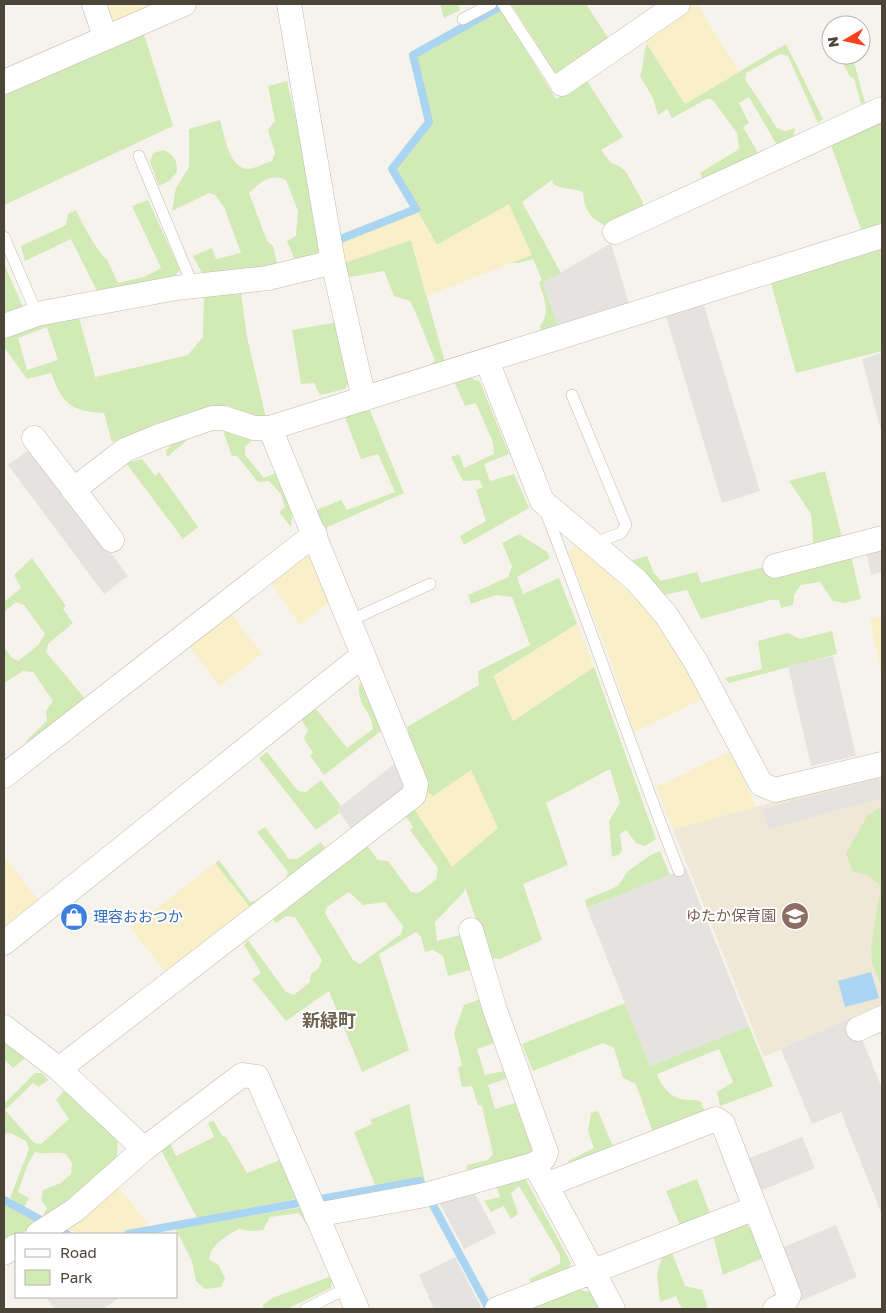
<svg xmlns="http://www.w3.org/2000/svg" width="886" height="1313" viewBox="0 0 886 1313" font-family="'Golos Text','Noto Sans JP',sans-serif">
<rect width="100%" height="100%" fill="#f6f3ec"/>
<path fill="#efe8d6" d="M882 773V1004L764 1057 673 829Z"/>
<path fill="#d2eab5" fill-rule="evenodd" d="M440 4H458L460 10 444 18Z
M511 4H586L610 41 564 75 555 73Z
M501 10 556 99 587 81 623 137 601 150 611 163 619 166 626 172 643 202V211L607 227C591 218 584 211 583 192 572 188 564 190 553 184L552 180 522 202 561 273 543 283 559 328 542 334 540 326C551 312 544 298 539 282L542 280 533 259 518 263 502 262 492 214 437 245 393 169 429 122 413 55Z
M143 31 173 126 4 205V93Z
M647 44 685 104 786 44 823 119 818 123 788 56 780 54 746 73 745 79 777 128 785 131 795 128 793 139 778 147 749 97 739 103 749 123 743 127 757 151 754 158 703 180 700 173 739 149 737 133 712 99H707L672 118 667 109 658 115 653 98 640 76C645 64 642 54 647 44Z
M839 55H852L865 103 861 104 854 78 850 77Z
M287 81 326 250 295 260 287 241 296 236 298 211 286 180C271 173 260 182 249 193L267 241 273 246 277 263 254 270 202 273 193 256 212 248 216 259 241 253 224 207 215 195 209 193 172 211 176 188 189 167V129L220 120C224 134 229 170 249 169 256 168 265 163 272 161L275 153 268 130 275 121 268 86Z
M882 119V228L863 235 830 142Z
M164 150C175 156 177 160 177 172L169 181 159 186 150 162 153 153Z
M148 200 180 270 175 276 97 291 71 239 25 261 21 246 66 225 68 214 76 210C80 220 99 255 107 259L118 283 144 277 161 268 132 206Z
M411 240 446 366 428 369 435 360C426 340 420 320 410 301L394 296 384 271 344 278 341 264Z
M882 246V351L796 373 770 280Z
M4 264 23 307 4 319Z
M240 287 247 337 266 418 162 425 112 442 104 413C70 411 63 404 51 373L27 379 4 347V340L22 330 78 314 97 383 96 377 188 355 203 337 204 295ZM47 327 58 360 27 370 18 338Z
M339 322 349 382 345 389 320 395 314 383 301 384 292 330Z
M468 376 480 382 509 454 484 464 490 481 514 474 529 508 464 545 460 536 486 521 476 490 483 487 479 480 463 481 451 457 459 454 464 468 494 454 493 442 476 403 465 406 453 379Z
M368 406 404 493 321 530 314 511 341 500 347 510 395 492 378 454 361 459 344 415Z
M222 425 254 439 245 447V455L264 478 278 472 293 507 291 527 279 512 285 507 281 494 269 481 258 482 237 456H232L222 428 191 437 167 457 166 451 176 439Z
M142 459 155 476 159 472 198 527 183 539 126 463Z
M825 471 843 541 814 550 811 514 789 481Z
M519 534 547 552 550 558 517 577 523 594 559 578 577 624 492 677H494L513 721 594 667 656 839 645 846 636 843 626 830 620 834 622 850 620 854 612 857 609 821 620 803 610 769 546 803 568 865 523 884 542 940 500 959 489 958 465 887 464 892 435 922 437 941 464 934 473 969 448 976 443 956 433 950 425 952 421 937 416 932 379 954 409 1050 362 1072 329 991 286 1021 252 979 261 973 244 945 248 940 286 992 294 995 310 982 311 974 318 969 322 960 295 917 286 916 276 923 270 916 364 842 378 860 388 861 411 892 418 893 436 880 438 868 410 830 413 827 404 813 432 797 425 790 407 727 479 685 478 671 530 645 512 597 496 595 471 604 468 595 508 577 512 566 502 543ZM349 892 363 905 385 902 403 926 401 934 360 964 353 960 325 913 327 907Z
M647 556 654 573 661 581 697 572 701 583 768 566 851 556 861 599 844 603 833 601 820 582 801 585 794 595 793 605 781 608 779 600H770L701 619 687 590 664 595 630 561Z
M32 558 66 606 63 609 73 623 48 644 46 652 87 701 29 747 26 741 47 721 46 711 53 701 33 672 23 671 4 683V647L12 658 18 661 38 645 45 634 24 605 16 602 4 612V602L21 588 14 575Z
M832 631 837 654 729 683 725 678 762 669 758 641 788 633 800 639Z
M364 681 385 728 324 775 310 756 313 753 304 738 308 730 301 719 316 709 347 748 373 729C371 709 358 708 359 685Z
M267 752 298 791 306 792 321 780 341 806 337 809 339 813 316 830 259 758Z
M882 806V988L872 963 871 948 881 886 867 875 852 871 846 853 868 815Z
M265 827 289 859H297L321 842 328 852 251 909 215 863 219 860 250 902 255 901 286 878 288 872 257 832Z
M660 851 670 875 587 908 585 900 618 886 627 872 649 856Z
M483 998 498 1042 477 1049 485 1075 504 1071 508 1078 488 1085 495 1109 515 1103 532 1149 530 1154 468 1172 467 1165 488 1160 493 1154 482 1106 478 1105 472 1086 462 1087 458 1068 462 1065 454 1033 464 1005Z
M625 1003 650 1066 749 1026 773 1086 720 1106 717 1092 733 1082 719 1049 657 1074C660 1084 669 1096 681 1099 689 1101 693 1098 701 1102L705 1113 653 1133 636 1084 623 1078 614 1048 603 1043 533 1071 522 1044Z
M4 1042 25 1058 13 1068 4 1059Z
M35 1073H42L48 1080 39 1087 33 1083 5 1110 34 1143 41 1144 69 1119 56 1100 67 1087 118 1137 117 1157 47 1219 43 1216 47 1208 41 1200 43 1190 61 1183 71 1174 72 1163 66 1154C55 1151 47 1155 35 1152L27 1166 18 1192 29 1198 24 1207 10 1198 29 1149 26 1141 10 1133 4 1134V1104Z
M409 1104 425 1182 377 1190 354 1132 372 1124 370 1120Z
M598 1111 614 1149 571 1166 568 1161 594 1148 588 1131 591 1113Z
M214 1121 222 1136 226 1137 247 1173 285 1158 301 1198 197 1218 161 1150 170 1143 176 1156 214 1137 208 1123Z
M525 1178 571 1263 568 1271 533 1286 529 1279 560 1264V1255L519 1186 511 1193 518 1214 511 1219 504 1206 491 1212 484 1201 500 1197 495 1182Z
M697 1179 711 1216 681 1228 666 1191Z
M4 1204 40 1224C27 1231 15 1235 4 1243Z
M305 1207 314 1236 299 1213 270 1217 263 1230 252 1231 239 1229C226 1236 211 1244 209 1260L218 1264 225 1278 221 1287 205 1289 196 1281 192 1261 175 1228Z
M744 1221 752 1231 763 1258 723 1275 713 1235Z
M672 1253 685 1286 702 1290 708 1309H682L676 1296 660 1302 657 1274 662 1257Z
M329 1277 332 1280 331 1288 287 1309H263V1305L272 1298Z
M575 1289 590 1292 600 1309H537L535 1307 521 1309Z"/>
<path fill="#f9efc9" d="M103 4H159L117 21 108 18Z
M691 4H697L739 72 685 104 643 37Z
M509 204 532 255 426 296 411 240 341 264 337 244 417 211 437 245Z
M579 544 663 626 706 697 634 732 611 662 568 552Z
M304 554 316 559 333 600 300 625 270 582Z
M230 613 262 654 220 686 189 646Z
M882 616V677L870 619Z
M577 624 594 667 513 721 494 677Z
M731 751 756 807 673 829 656 787Z
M471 770 498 828 452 867 413 807 425 790 433 796Z
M7 860 38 900 5 926 4 863Z
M215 863 251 909 167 974 131 928Z
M119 1188 150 1227C123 1232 90 1242 65 1228Z"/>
<path fill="#e5e3e0" d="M611 243 630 307 559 328 543 283Z
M703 302 760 491 722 503 665 313Z
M882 353V434L862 359Z
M32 447 128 576 104 594 8 465Z
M882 547V572L871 575 866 551Z
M833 656 856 756 811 766 788 666Z
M397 762 405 779 404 790 352 830 337 809Z
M877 779 882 798 768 829 763 809Z
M686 868 749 1026 650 1066 587 908Z
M853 1017 882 1088V1215L841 1112 812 1124 781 1049Z
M802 1137 815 1168 758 1192 745 1160Z
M474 1192 496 1233 464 1249 439 1202Z
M836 1225 857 1277 800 1301 779 1249Z
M455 1257 481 1307 475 1309H434L419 1275Z
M46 1297H116L118 1299 103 1309H54Z"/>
<path fill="#a9d4f2" d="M871 972 879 998 845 1007 838 981Z"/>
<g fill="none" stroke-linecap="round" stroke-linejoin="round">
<path stroke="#a9d4f2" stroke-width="8" d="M335 245 338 240 416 209 392 169 429 122 413 55 505 4
M4 1200 67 1234
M128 1234 420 1181 489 1309"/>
<g stroke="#c2bbae" stroke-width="12">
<path id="service" d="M503 4 554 82 562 84
M463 19 491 4
M139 156 193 286
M4 237 37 314
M572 395 626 525 621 533 592 544
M545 510C592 630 632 751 679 871
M349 621 430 584
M306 1309 347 1288"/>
</g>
<g stroke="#c2bbae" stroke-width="25">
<path id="minor" d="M94 4 105 37
M289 4 333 262 364 399
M4 82 184 4
M562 84 678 4
M615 232 882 109
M4 326 37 314 176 288 268 278 333 262
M487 361 542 501 637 581 666 615 696 662 761 784 775 790 882 764
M34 438 112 540
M73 490 125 450 159 436 212 418H224L254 428H270
M775 566 882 538
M4 776 315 534
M4 943 363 655
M4 1027 59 1069 144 1149
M858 1029 882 1018
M59 1069 414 795 416 784 270 428 882 236
M539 1172 613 1309
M546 1185 716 1119 723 1124 789 1295 784 1304 775 1309
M316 1215 425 1195 535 1164 544 1158 546 1152 495 1010 471 930
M38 1234 75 1210 144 1149 242 1075 257 1077 357 1309
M4 1253 16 1246
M497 1309 755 1208"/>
</g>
<use href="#service" stroke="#fff" stroke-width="11"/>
<use href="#minor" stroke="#fff" stroke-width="24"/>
</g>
<defs>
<g id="school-disc" transform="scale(1.4375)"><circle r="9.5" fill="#8d6e63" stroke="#fff"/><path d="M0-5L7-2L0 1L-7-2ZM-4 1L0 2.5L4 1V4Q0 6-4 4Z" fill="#fff"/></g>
<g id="shop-disc" transform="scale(1.4375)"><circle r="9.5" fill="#3f7fe0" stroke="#fff"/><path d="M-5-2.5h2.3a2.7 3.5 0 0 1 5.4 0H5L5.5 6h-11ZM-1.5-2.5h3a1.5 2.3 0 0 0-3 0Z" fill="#fff"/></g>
</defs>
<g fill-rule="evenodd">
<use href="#school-disc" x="795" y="916"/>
<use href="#shop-disc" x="74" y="917"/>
</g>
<g text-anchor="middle" stroke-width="4" stroke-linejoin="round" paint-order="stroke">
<g font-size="15" fill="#785e54" stroke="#fff" text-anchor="end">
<text x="776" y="921">ゆたか保育園</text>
</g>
<g font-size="15" fill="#366cbe" stroke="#fff" text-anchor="start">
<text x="93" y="922">理容おおつか</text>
</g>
<g font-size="18" font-weight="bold" fill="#6e6250" stroke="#fff">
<text x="329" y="1027">新緑町</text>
</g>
</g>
<rect width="886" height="1313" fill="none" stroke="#4b4439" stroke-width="10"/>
<rect x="15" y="1233" width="162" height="65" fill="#ffffff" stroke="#b7b4b0"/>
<rect x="25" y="1249" width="25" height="8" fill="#ffffff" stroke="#b7b4b0"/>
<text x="60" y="1258" font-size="15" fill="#4b4439">Road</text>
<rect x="25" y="1270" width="25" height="15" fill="#d2eab5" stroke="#b7b4b0"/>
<text x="60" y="1283" font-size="15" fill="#4b4439">Park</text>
<g transform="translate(846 40) rotate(261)"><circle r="24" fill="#ffffff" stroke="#b7b4b0"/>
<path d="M0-4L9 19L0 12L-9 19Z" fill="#fc3f1d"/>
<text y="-8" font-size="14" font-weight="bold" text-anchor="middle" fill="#4b4439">N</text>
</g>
</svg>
